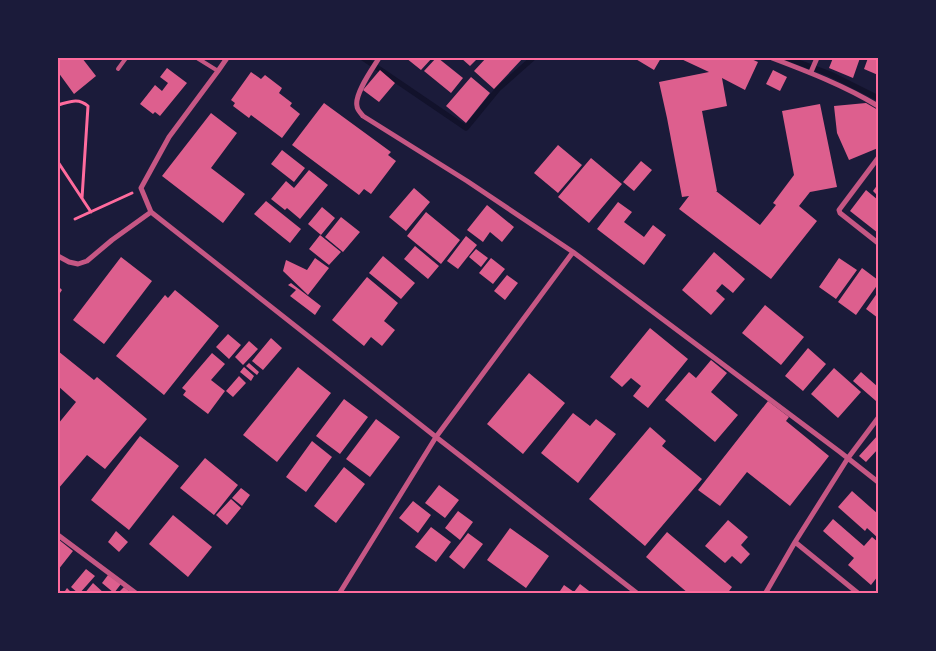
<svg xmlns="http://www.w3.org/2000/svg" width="936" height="651" viewBox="0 0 936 651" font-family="Figtree,sans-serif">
<rect width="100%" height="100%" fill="#1b1b3a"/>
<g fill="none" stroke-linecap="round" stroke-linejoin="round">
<path stroke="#12122b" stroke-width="5.5" d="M363 58 466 128 498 89 533 58
M787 58 830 74 878 98"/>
</g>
<path fill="#dd5f8e" d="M58 58H82L96 76 74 94 58 72Z
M406 58H432L421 70Z
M436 58H438L463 78 451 93 424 71Z
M461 58H478L470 66Z
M486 58H523L494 89 474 71Z
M634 58H661L654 70Z
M679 58H749L758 62 745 90 722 78 727 106 702 111 717 191H716L760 225 776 205 773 203 794 175 782 111 820 104 837 187 810 192 799 206 817 221 771 279 679 209 689 196 682 197 667 118 659 82 709 72Z
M833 58H860L853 78 829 68Z
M868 58H878V75L864 69Z
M167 68 187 83 160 116 155 112 153 114 140 104 155 85 162 91 168 83 160 77Z
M380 70 395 83 379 102 363 90Z
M773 70 787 77 780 91 766 84Z
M251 72 261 79 265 75 282 88 279 93 292 103 290 106 300 114 282 138 251 115 249 118 233 106 235 103 231 100Z
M471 77 490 93 466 123 446 106Z
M324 103 391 152 388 155 396 161 371 194 364 189 359 195 292 145Z
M866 103 878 110V148L849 160 837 133 834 106Z
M211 113 237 133 211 168 245 194 223 223 162 176Z
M558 145 582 165 558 193 534 173Z
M282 150 305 168 294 182 271 164Z
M591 158 622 184 589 223 558 197Z
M641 161 652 170 634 191 623 182Z
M309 170 328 185 300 219 287 208 285 210 271 199 286 181 294 188Z
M878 184V196L873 191Z
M414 188 430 202 406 231 389 217Z
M866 190 878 200V233L850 211Z
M266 201 301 229 290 243 254 214Z
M618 202 632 212 624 222 644 237 653 225 666 235 644 265 597 229Z
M487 205 514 227 502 242 490 232 483 242 467 230Z
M322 207 335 218 321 235 308 224Z
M426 212 460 240 441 264 407 236Z
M341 217 360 232 343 252 325 237Z
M320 235 341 252 329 265 309 249Z
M466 236 477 245 458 269 447 261Z
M415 246 439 266 428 279 404 259Z
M476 249 488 258 481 267 469 257Z
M714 252 745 279 733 293 722 284 716 291 725 299 711 315 682 290Z
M383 256 415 283 401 299 369 273Z
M121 257 152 281 104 344 73 320Z
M315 258 329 268 308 295 283 271 286 260 307 270Z
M491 258 505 269 493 284 479 273Z
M839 258 857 270 836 299 819 287Z
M862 268 878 280V284L856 315 838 302Z
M507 275 518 283 505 300 494 291Z
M367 277 398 303 384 321 395 330 382 346 371 337 364 346 332 320Z
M291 283 321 306 315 315 290 296 296 290 288 285Z
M58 286 62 290 58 296Z
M175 290 219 326 164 395 116 356 165 295 168 298Z
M878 292V318L866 309Z
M765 305 804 337 781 365 742 333Z
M650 328 688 359 648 408 633 396 641 386 631 378 622 387 610 377Z
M228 334 241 345 229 359 216 347Z
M271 338 282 348 263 370 252 361Z
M249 341 258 349 243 365 235 357Z
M808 348 826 364 803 391 785 376Z
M58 351 94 380 97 377 147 419 105 469 87 455 58 489V424L76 402 58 386Z
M212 353 225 364 211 380 225 391 208 414 183 395 186 391 182 388Z
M711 360 727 373 711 392 738 415 715 442 665 400 689 372 696 378Z
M249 363 259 372 257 375 246 366Z
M244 367 254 376 251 381 240 372Z
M298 367 331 393 277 462 243 435Z
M834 368 861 392 838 418 811 394Z
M861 372 878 387V398L876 401 853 381Z
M529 373 565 403 523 454 487 424Z
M239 376 246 383 233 397 226 391Z
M344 399 368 417 340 454 316 436Z
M768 401 789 417 786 421 829 456 790 506 747 472 720 506 698 490Z
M573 413 590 426 596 419 616 434 578 483 541 453Z
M376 419 400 437 370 477 346 459Z
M650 427 666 441 662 446 702 479 645 546 589 499Z
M878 435V449L866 462 859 456Z
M140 436 179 466 129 530 91 500Z
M312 441 332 457 306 492 286 477Z
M205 458 238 485 214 515 180 488Z
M344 467 365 484 336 523 314 506Z
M439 485 459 500 445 518 425 503Z
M241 488 250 495 242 506 232 498Z
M852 491 878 514V538L867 528 865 531 838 507Z
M231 499 241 508 227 525 216 515Z
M413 501 431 515 418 533 399 518Z
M458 511 473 522 460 540 445 528Z
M173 515 212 547 188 577 149 544Z
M833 519 864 546 872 537 878 542V576L871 585 848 565 854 558 823 531Z
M728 520 748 537 741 545 750 554 741 564 732 556 725 563 705 546Z
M431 527 451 542 436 562 415 547Z
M510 528 549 556 526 588 487 560Z
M116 531 128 542 119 552 108 542Z
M667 532 732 587 727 594H689L646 557Z
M468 533 483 544 464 569 449 557Z
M58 539 73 551 58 570Z
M86 569 95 576 79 594 71 587Z
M108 575 121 584 114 593 102 583Z
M93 583 105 594H84Z
M580 584 593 594H558L564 585 574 592Z
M124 587 133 594H122L120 591Z
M67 588 73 594H63Z"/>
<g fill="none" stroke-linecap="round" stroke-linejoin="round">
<path stroke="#ff6b9d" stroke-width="3" d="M58 105C69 102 78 97 88 106L82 198
M58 162 91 212
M75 219 132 193"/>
<path stroke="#c65784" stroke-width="4" d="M197 58 218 71
M118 69 126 58"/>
<path stroke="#c65784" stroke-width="5" d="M227 58 218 71 169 137 141 188 151 212 436 437 638 594
M379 58C373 68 354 94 357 106 357 110 361 113 363 116L467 181 573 252 840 452 878 482
M772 58C809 72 845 86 878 106
M811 72 817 58
M878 158 839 210 840 213 878 243
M58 256 69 262 78 264 87 261 112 240 151 212
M58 535 137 594
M795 542 859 594
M339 594 436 437 573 252
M765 594 795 542 848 458 878 418"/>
</g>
<rect width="936" height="651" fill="none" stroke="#1b1b3a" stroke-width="118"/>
<rect x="59" y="59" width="818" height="533" fill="none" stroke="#ff6b9d" stroke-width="2"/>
</svg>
